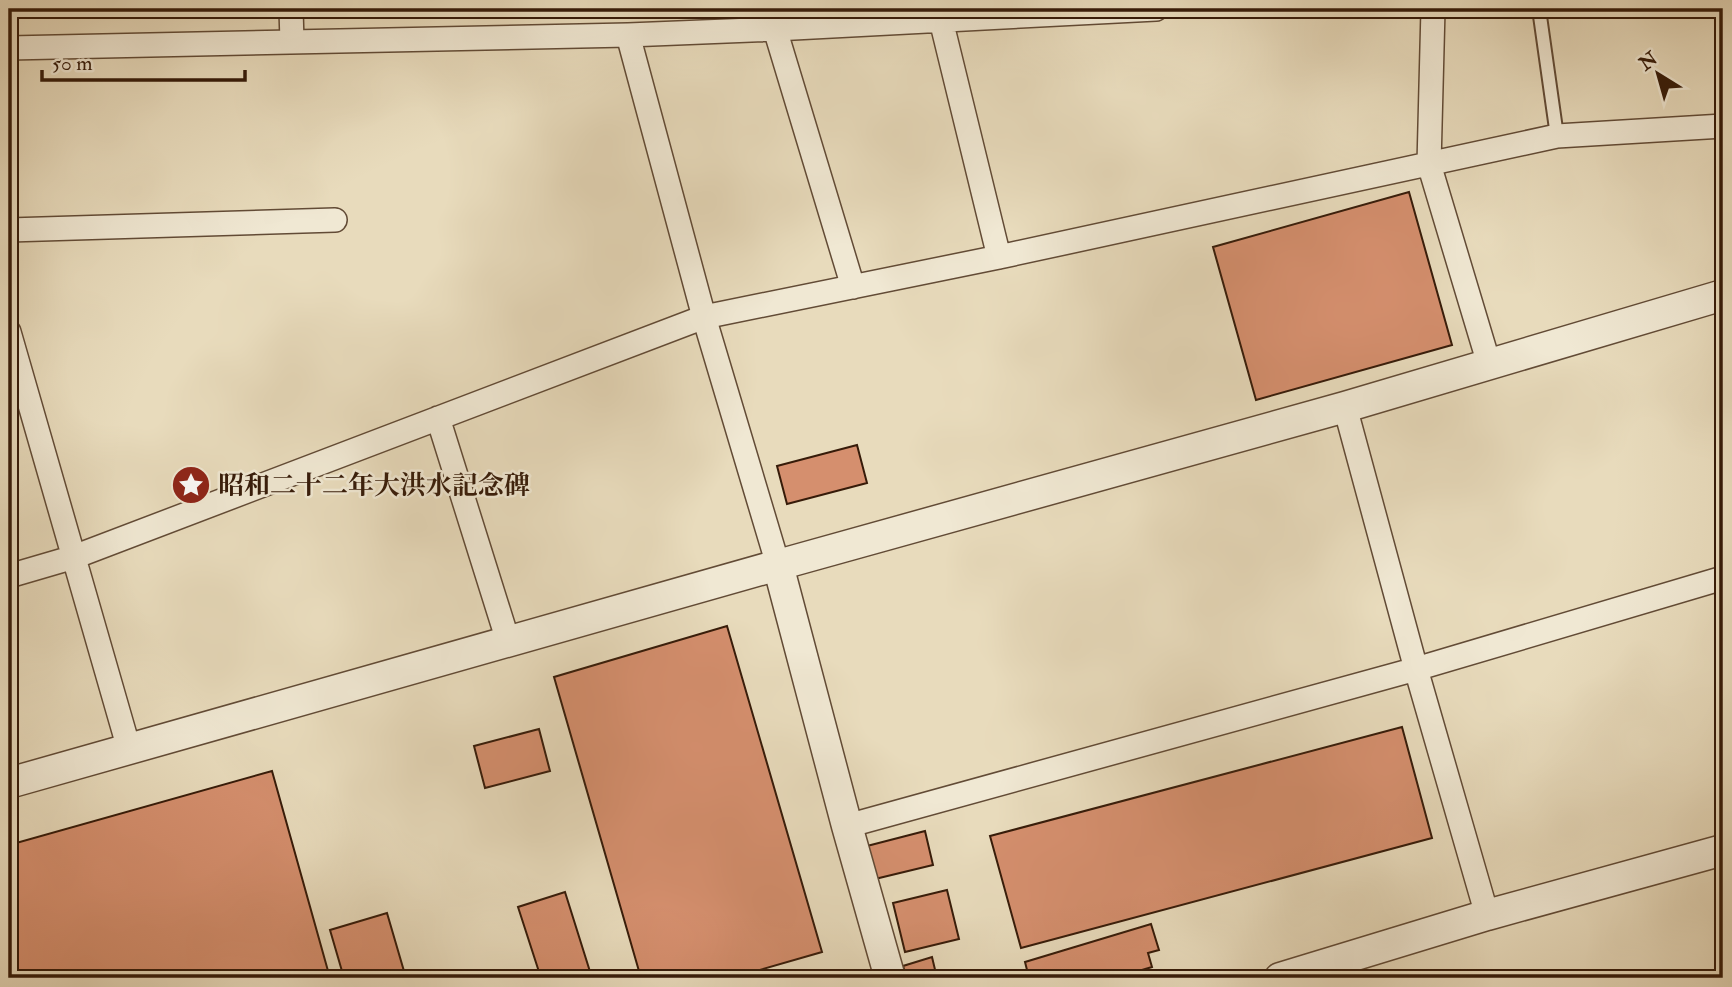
<svg xmlns="http://www.w3.org/2000/svg" width="1732" height="987" viewBox="0 0 1732 987" font-family="'IM FELL Double Pica','Noto Serif JP',serif">
<rect width="100%" height="100%" fill="#e8dbbc"/>
<filter id="stains"><feTurbulence type="fractalNoise" baseFrequency=".00286" numOctaves="4"/><feColorMatrix values="0 0 0 0 .2 0 0 0 0 .09 0 0 0 0 .02 0 0 0 .5 -.17"/></filter>
<radialGradient id="worn" r=".72"><stop offset=".6" stop-color="#630" stop-opacity="0"/><stop offset="1" stop-color="#630" stop-opacity=".3"/></radialGradient>
<path fill="#d58f6e" stroke="#361b09" stroke-width="2" d="M1409 192 1452 345 1256 400 1213 247Z
M857 445 867 483 787 504 777 466Z
M727 626 822 952 732 978H641L554 677Z
M1402 727 1432 838 1021 948 990 836Z
M539 729 550 771 485 788 474 746Z
M272 771 330 978H9V845Z
M925 831 933 865 875 879 867 846Z
M947 890 959 939 905 952 893 903Z
M565 892 592 978H541L518 907Z
M387 913 406 978H344L330 930Z
M1151 924 1159 950 1148 953 1152 967 1115 978H1088V975L1079 978H1029L1025 962Z
M932 957 937 978H907L903 966Z"/>
<g fill="none" stroke-linecap="round" stroke-linejoin="round">
<g stroke="#624b36" stroke-width="16">
<path id="service" d="M1539 9 1557 136"/>
</g>
<g stroke="#624b36" stroke-width="26">
<path id="minor" d="M291 9 292 42
M940 9 941 20 999 257
M1433 9 1429 164 1489 364
M775 29 853 287
M628 35 704 317 778 565
M9 48 628 35 775 29 1156 9
M9 230 335 220
M9 332 129 749
M1345 407 1416 669 1487 915
M438 418 508 641
M9 576 74 557 704 317 999 257 1557 136 1723 126
M847 826 1416 669 1723 578"/>
</g>
<g stroke="#624b36" stroke-width="33">
<path id="tertiary" d="M778 565 847 826 890 978
M9 783 778 565 1345 407 1723 295
M1280 978 1487 915 1723 850"/>
</g>
<use href="#service" stroke="#f0e8d3" stroke-width="12"/>
<use href="#minor" stroke="#f0e8d3" stroke-width="23"/>
<use href="#tertiary" stroke="#f0e8d3" stroke-width="30"/>
</g>
<defs>
<g id="sight-disc" transform="scale(2.0125)"><circle r="9.5" fill="#8f2418" stroke="#f0e8d3"/><path d="M0-6L1.8-2.2L6-1.7L2.9 1.2L3.7 5.4L0 3.3L-3.7 5.4L-2.9 1.2L-6-1.7L-1.8-2.2Z" fill="#fff"/></g>
</defs>
<g fill-rule="evenodd">
<use href="#sight-disc" x="191" y="485"/>
</g>
<g text-anchor="middle" stroke-width="5" stroke-linejoin="round" paint-order="stroke">
<g font-size="26" font-weight="bold" fill="#361b09" stroke="#f0e8d3" text-anchor="start">
<text x="218" y="494">昭和二十二年大洪水記念碑</text>
</g>
</g>
<rect width="1732" height="987" fill="none" stroke="#e8dbbc" stroke-width="35"/>
<rect x="10" y="10" width="1711" height="966" fill="none" stroke="#361b09" stroke-width="3.5"/>
<rect x="18" y="18" width="1697" height="952" fill="none" stroke="#361b09" stroke-width="2"/>
<g transform="translate(1658 74) rotate(323)" stroke="#f0e8d3" stroke-width="5" paint-order="stroke">
<path d="M0-5L12 26L0 18L-12 26Z" fill="#361b09"/>
<text y="-10" font-size="19" font-weight="bold" text-anchor="middle" fill="#361b09">N</text>
</g>
<path d="M42 70v10h203v-10" fill="none" stroke="#361b09" stroke-width="3.5"/>
<text x="52" y="70" font-size="21" fill="#361b09" stroke="#f0e8d3" stroke-width="5" paint-order="stroke">50 m</text>
<rect width="100%" height="100%" filter="url(#stains)"/>
<rect width="100%" height="100%" fill="url(#worn)"/>
</svg>
